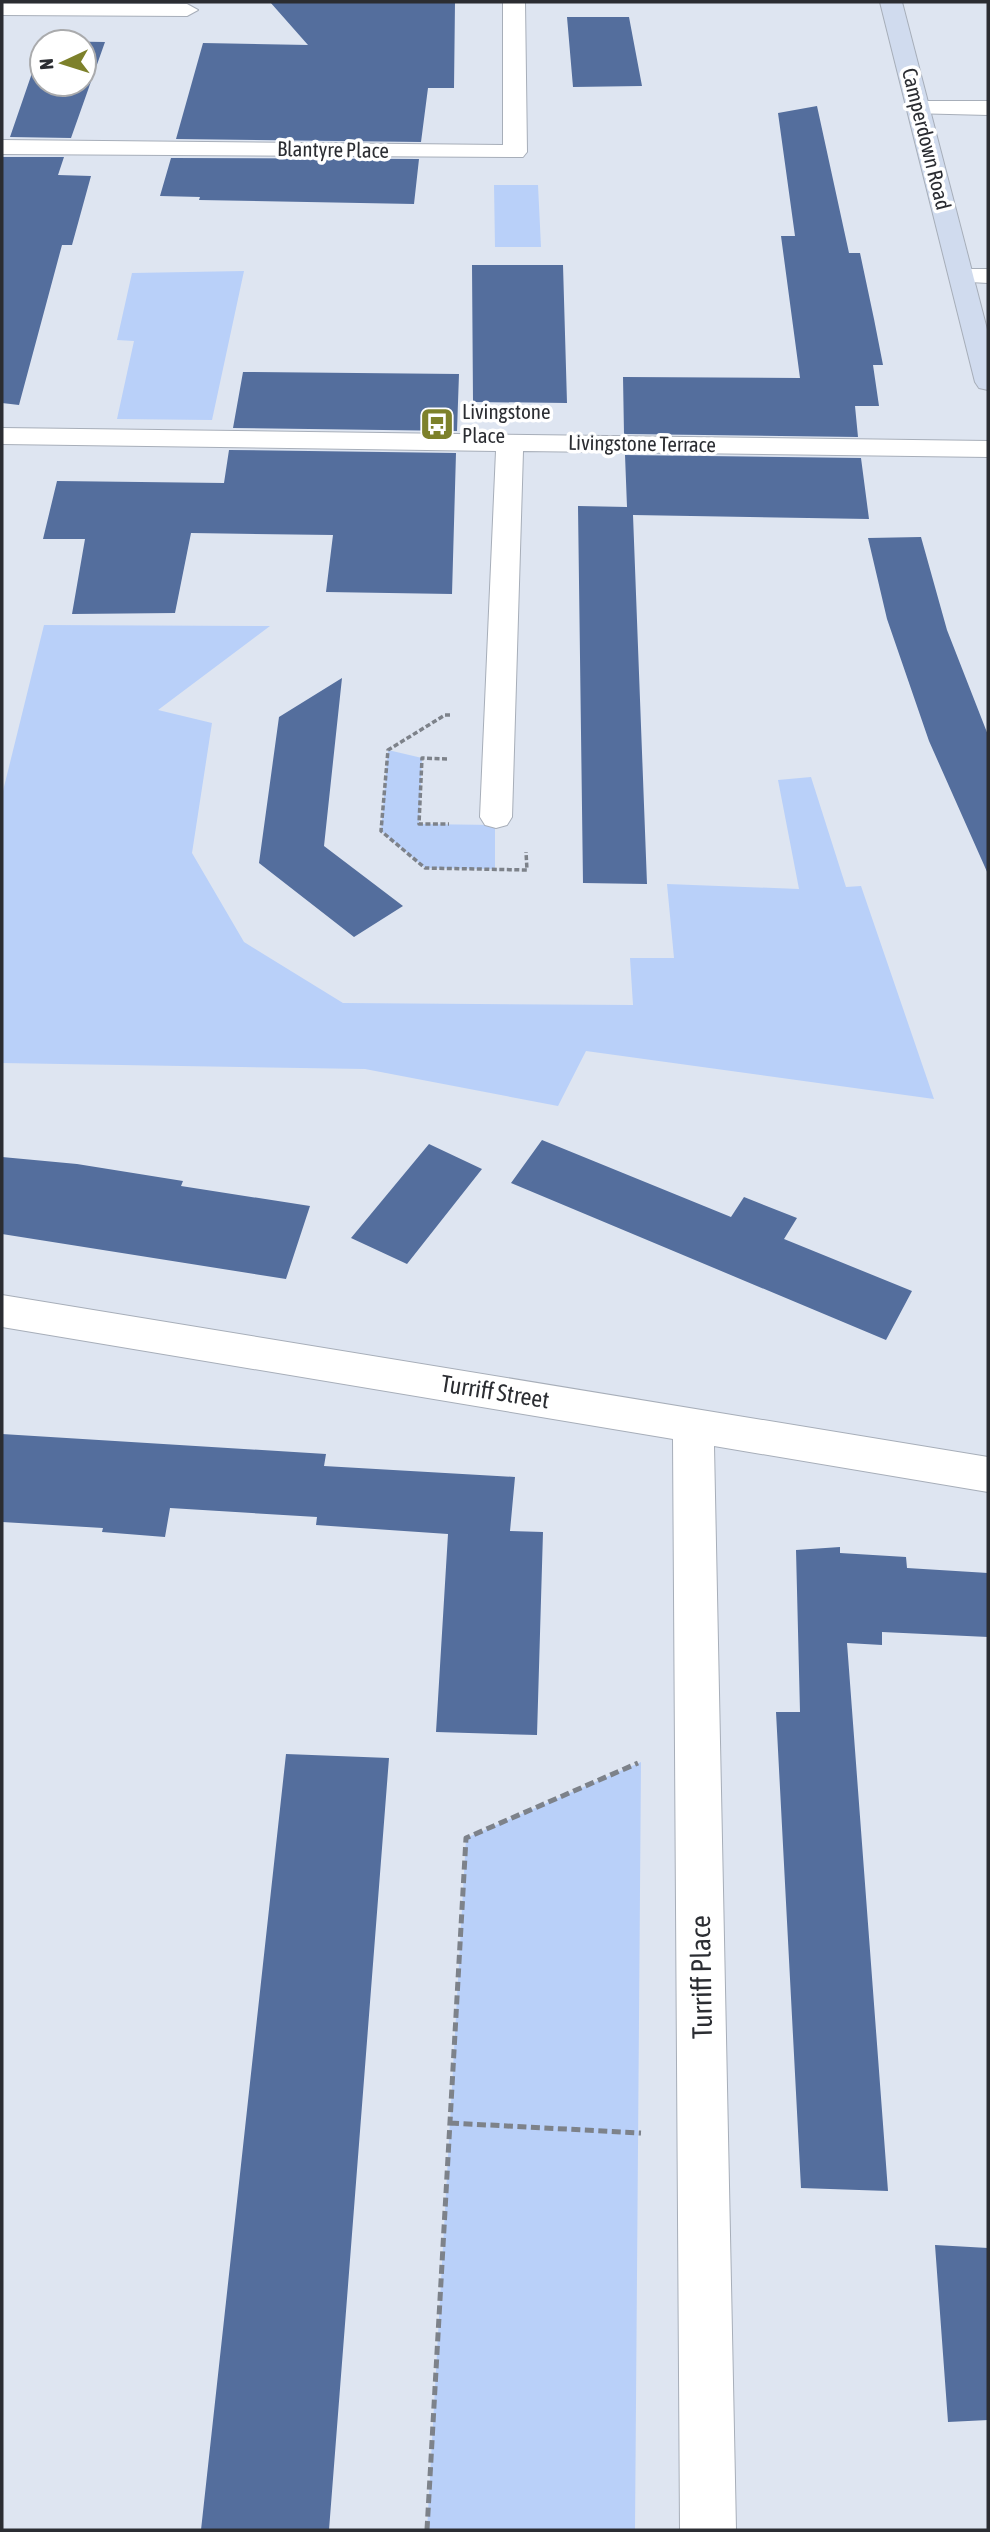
<svg xmlns="http://www.w3.org/2000/svg" width="990" height="2532" viewBox="0 0 990 2532" font-family="'Asap Condensed',sans-serif">
<rect width="100%" height="100%" fill="#dee5f1"/>
<path fill="#b9d0f9" d="M494 185H538L541 247H495Z
M244 271 212 420 117 419 134 341 117 340 132 273Z
M44 625 270 626 158 710 212 723 192 853 244 942 343 1003 633 1005 630 958H674L667 884 799 889 778 780 811 777 846 887 861 886 934 1099 586 1051 558 1106 365 1069 2 1063V795Z
M388 750 422 758 419 824 495 825V869L425 868 381 831Z
M641 1762 635 2530H427L466 1838Z"/>
<path fill="#546e9d" d="M270 2H455L454 88H428L421 142 176 139 203 43 308 45Z
M567 17H629L642 86 573 87Z
M43 41 105 42 71 138 10 137 42 44V84H84V42Z
M817 106 849 253H860L874 319 883 365H873L879 406H855L858 437 624 434 623 377 800 378 781 236H795L778 113Z
M3 157H64L58 175 91 176 72 245H62L19 405 2 403Z
M171 158 419 159 414 204 199 200 200 197 160 196Z
M472 265H563L567 403 473 402Z
M243 372 459 374 457 431 233 428Z
M229 450 456 453 452 594 326 592 333 535 191 533 175 613 72 614 85 539H43L57 481 224 483Z
M625 455 861 458 869 519 633 515 647 884 583 883 578 506 627 507Z
M921 537 947 630 988 735V874L929 741 887 619 868 538Z
M342 678 324 846 403 906 354 937 259 863 279 717Z
M542 1140 731 1217 744 1197 797 1218 784 1239 912 1291 886 1340 511 1183Z
M429 1144 482 1169 407 1264 351 1238Z
M2 1157 77 1164 183 1181 181 1186 310 1206 286 1279 2 1234Z
M2 1434 326 1454 324 1466 515 1477 510 1531 543 1532 537 1735 436 1732 448 1534 316 1525 317 1517 170 1508 165 1537 102 1532 103 1528 2 1522Z
M840 1547V1553L906 1557 907 1568 988 1573V1637L882 1632V1645L847 1643 888 2191 801 2188 776 1712H800L796 1550Z
M286 1754 389 1758 329 2530H201Z
M935 2245 988 2248V2420L948 2422Z"/>
<g fill="none" stroke-linecap="round" stroke-linejoin="round">
<g stroke="#a7aeb9" stroke-width="2">
<path id="street" d="M503 2H525L527 152 523 157 2 154V140L503 145Z
M2 3 187 4 198 10 187 16 2 15Z
M918 101H988V115L910 113 907 108 910 103Z
M961 269H988V283L952 281 949 276 952 271Z
M2 428 988 441V457L523 451 512 817 507 825 496 828 485 825 480 817 496 451 2 444Z
M2 1295 988 1457V1492L714 1446 736 2530H680L673 1439 2 1327Z"/>
</g>
<g stroke="#a7aeb9" stroke-width="2">
<path id="secondary" d="M880 2H902L988 333V390L979 388 975 382Z"/>
</g>
<path stroke="#7d828a" stroke-width="3.5" stroke-dasharray="5 2.5" stroke-linecap="butt" d="M450 715H445L388 750 381 831 425 868 527 870 526 852
M447 759 422 758 419 824H449"/>
<path stroke="#7d828a" stroke-width="5" stroke-dasharray="9 4.5" stroke-linecap="butt" d="M450 2123 641 2133
M427 2530 466 1838 638 1763"/>
<use href="#street" fill="#fff" fill-rule="evenodd"/>
<use href="#secondary" fill="#d0dbee" fill-rule="evenodd"/>
</g>
<defs>
<g id="bus-square" transform="scale(1.75)"><rect x="-9" y="-9" width="18" height="18" rx="4" fill="#7d812b" stroke="#fff"/><path d="M-5-6H5V4H4V6H2V4H-2V6H-4V4H-5ZM-3.5-4V0h7V-4ZM-3.5 1.2v1.5H-2V1.2ZM2 1.2v1.5H3.5V1.2Z" fill="#fff"/></g>
</defs>
<g fill-rule="evenodd">
<use href="#bus-square" x="437" y="424"/>
</g>
<g text-anchor="middle" stroke-width="7" stroke-linejoin="round" paint-order="stroke">
<g font-size="21" fill="#2b2d32" stroke="#fff">
<text transform="translate(926 139) rotate(76)" y="7">Camperdown Road</text>
<text transform="translate(333 150) rotate(1)" y="7">Blantyre Place</text>
<text transform="translate(642 444) rotate(1)" y="7">Livingstone Terrace</text>
</g>
<g font-size="21" fill="#2b2d32" stroke="#fff" text-anchor="start">
<text x="462" y="419">Livingstone<tspan x="462" dy="24">Place</tspan></text>
</g>
<g font-size="24" fill="#2b2d32" stroke="#fff">
<text transform="translate(495 1392) rotate(9)" y="8">Turriff Street</text>
</g>
<g font-size="28" fill="#2b2d32" stroke="#fff">
<text transform="translate(701 1977) rotate(-91)" y="10">Turriff Place</text>
</g>
</g>
<rect width="990" height="2532" fill="none" stroke="#2b2d32" stroke-width="7"/>
<g transform="translate(63 63) rotate(266)"><circle r="33" fill="#ffffff" stroke="#aaabad" stroke-width="2"/>
<path d="M0-5L12 26L0 18L-12 26Z" fill="#7d812b"/>
<text y="-10" font-size="19" font-weight="bold" text-anchor="middle" fill="#2b2d32">N</text>
</g>
</svg>
